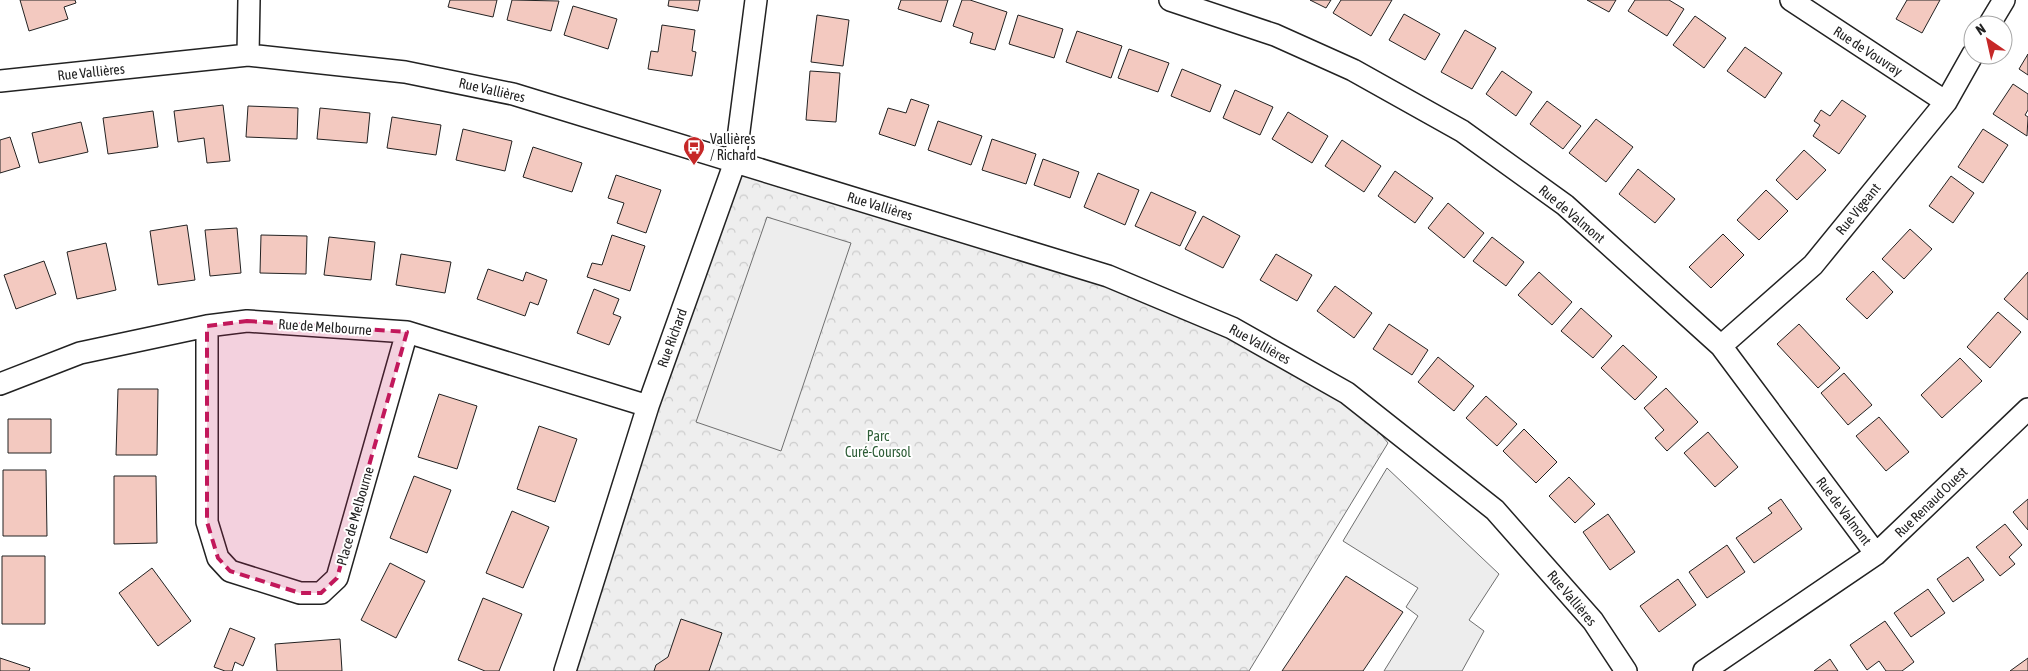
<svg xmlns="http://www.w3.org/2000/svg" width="2028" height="671" viewBox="0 0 2028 671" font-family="'Asap Condensed',sans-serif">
<defs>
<pattern id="park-crowns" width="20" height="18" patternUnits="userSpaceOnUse" patternTransform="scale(1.25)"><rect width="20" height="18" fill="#eee"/><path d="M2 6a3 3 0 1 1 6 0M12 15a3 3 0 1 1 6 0" fill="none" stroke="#ccc"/></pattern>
</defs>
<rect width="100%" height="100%" fill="#fff"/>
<path fill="url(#park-crowns)" stroke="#6f6f6f" d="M735 162 1108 276 1347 393 1388 443 1249 671H565Z"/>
<path fill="#ededed" stroke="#6f6f6f" d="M767 217 851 243 781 451 696 422Z
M1387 468 1499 574 1469 620 1484 631 1462 671H1384L1418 616 1406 607 1418 588 1343 541Z"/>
<path fill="#f3c9c0" stroke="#222" d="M20 0H75L76 3 64 7 68 19 29 31Z
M450 0H497L493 17 448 7Z
M512 0 559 1 551 31 507 20Z
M669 0H700L698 11 668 6Z
M901 0H948L941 22 898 9Z
M962 0H970L1007 12 995 50 970 43 973 33 953 26Z
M1310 0H1331L1326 8Z
M1341 0H1392L1371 36 1333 13Z
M1587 0H1616L1609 12Z
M1635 0H1669L1684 9 1667 36 1628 11Z
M1907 0H1940L1922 33 1896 19Z
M573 6 617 19 608 49 564 35Z
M1404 14 1440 34 1425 60 1389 40Z
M817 15 849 20 843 66 811 62Z
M1018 15 1063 29 1054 58 1009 44Z
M1695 16 1726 38 1704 68 1673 45Z
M662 25 695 30 692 51 696 52 692 76 648 69 651 51 658 52Z
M1465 30 1496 48 1472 89 1441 72Z
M1077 31 1122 46 1111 78 1066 62Z
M1745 47 1782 73 1765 98 1727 71Z
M1129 49 1169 63 1158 92 1118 78Z
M2028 54V75L2019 69Z
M1182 69 1221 85 1210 112 1171 96Z
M810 71 840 73 836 122 806 120Z
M1502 71 1532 92 1516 116 1486 94Z
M2013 84 2028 94V110L2025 115 2028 117 2027 136 1993 114Z
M1235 90 1273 107 1260 135 1223 118Z
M911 99 929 105 915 146 879 134 888 108 906 113Z
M1842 100 1866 116 1839 154 1813 136 1820 125 1814 121 1821 110 1830 116Z
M1547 101 1581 126 1563 149 1530 124Z
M223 105 230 161 207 163 204 138 178 142 174 111Z
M248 106 298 108 297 139 246 137Z
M320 108 370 113 367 143 317 139Z
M153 111 158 147 108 154 103 118Z
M1288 112 1328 136 1312 163 1272 139Z
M392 117 441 125 436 155 387 148Z
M1596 119 1633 147 1606 182 1569 153Z
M938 121 982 136 971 165 928 150Z
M81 122 88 152 39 163 32 133Z
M463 129 512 141 505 171 456 160Z
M1983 129 2008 145 1983 183 1958 167Z
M10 137 20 167 0 173V140Z
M992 139 1036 154 1026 184 982 170Z
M1342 140 1381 166 1364 192 1325 166Z
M533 147 582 163 572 192 523 177Z
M1804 150 1826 170 1797 200 1776 180Z
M1043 159 1079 172 1070 198 1034 185Z
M1638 169 1675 199 1655 223 1619 194Z
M1395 171 1433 198 1415 223 1378 196Z
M1098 173 1139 190 1125 225 1084 207Z
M616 175 661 190 646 233 617 223 624 203 608 198Z
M1951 176 1974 193 1953 223 1929 206Z
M1766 190 1788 211 1759 240 1737 220Z
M1151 192 1196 212 1180 246 1135 226Z
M1448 203 1484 233 1464 258 1428 228Z
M1203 216 1240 236 1223 268 1185 249Z
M187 225 195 280 158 285 150 231Z
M237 228 241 273 210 276 205 230Z
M1910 229 1932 249 1904 279 1882 259Z
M1723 234 1744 255 1711 288 1689 267Z
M261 235 307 236 306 274 260 273Z
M612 235 645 246 630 291 587 277 592 263 602 265Z
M329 237 375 242 371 280 324 275Z
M1492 237 1524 262 1506 286 1473 261Z
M106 243 116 290 77 299 67 252Z
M401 254 451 262 445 293 396 285Z
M1276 254 1312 275 1297 301 1260 280Z
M44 261 56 294 16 309 4 275Z
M488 269 523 281 526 272 547 280 538 305 530 302 525 316 477 299Z
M1873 271 1893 292 1867 319 1846 299Z
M1539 272 1572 302 1552 325 1518 295Z
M2028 272V320L2004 299Z
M1335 286 1372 313 1354 338 1317 311Z
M594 289 619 299 613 314 621 317 609 345 577 333Z
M1581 308 1612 336 1593 358 1561 331Z
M1998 312 2021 332 1990 368 1967 347Z
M1389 324 1428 350 1412 375 1373 349Z
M1799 324 1840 368 1818 388 1777 344Z
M1623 345 1657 377 1635 400 1601 368Z
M1438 357 1474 386 1454 411 1418 382Z
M1960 358 1982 381 1942 418 1921 395Z
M1844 373 1872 405 1848 425 1821 393Z
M1666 388 1698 422 1667 451 1655 438 1664 430 1644 408Z
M118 389H158L157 455H116Z
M439 394 477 406 457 469 418 457Z
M1486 396 1517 424 1497 446 1466 418Z
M1879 417 1909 452 1886 471 1856 436Z
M8 419H51V453H8Z
M539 426 577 439 555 502 517 489Z
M1524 429 1557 462 1536 483 1503 451Z
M1708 432 1738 467 1715 487 1684 453Z
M3 470H46L47 536H3Z
M114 476H156L157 543 114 544Z
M414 476 451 490 427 553 390 538Z
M1569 477 1595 504 1575 523 1549 496Z
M1781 499 1802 529 1754 563 1736 538 1772 513 1768 508Z
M2028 499V530L2013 512Z
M512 511 549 527 523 588 486 573Z
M1608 514 1635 552 1610 570 1583 532Z
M2005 524 2022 545 2009 557 2015 564 2000 576 1976 547Z
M1727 545 1745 572 1707 598 1689 572Z
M2 556H45V624H2Z
M1968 557 1984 580 1953 602 1937 579Z
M390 563 425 581 396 638 361 620Z
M152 568 191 621 158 646 119 593Z
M1346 576 1403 612 1363 671H1282Z
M1678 579 1696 605 1659 632 1640 606Z
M1928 589 1945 613 1911 637 1894 613Z
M483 598 522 614 499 671H485L458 660Z
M681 619 722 633 709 671H654L656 665 668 657Z
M1885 621 1914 662 1902 671H1886L1879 661 1867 670 1850 645Z
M230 628 255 638 243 666 235 662 232 671H225L214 667Z
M340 639 342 671H277L275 644Z
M0 658 30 668 29 671H0Z
M2028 658V671H2010Z
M1830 659 1838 671H1814Z"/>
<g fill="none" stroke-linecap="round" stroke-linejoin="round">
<g stroke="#222" stroke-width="24">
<path id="minor" d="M1170 0 1275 35 1353 70 1462 131 1565 205 1721 346 1876 554
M1791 0 1946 102
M1989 25 2004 0
M248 55 249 0
M0 81 248 55 405 72 513 94 1108 276 1232 328 1347 393 1495 510 1593 621 1626 671
M207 326V522L218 558 230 571 300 593H321L337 578 407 332
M1721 346 1813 265 1946 102 1973 54
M0 384 80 353 207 326 247 321 407 332 648 406
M565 671 648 406 735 162 756 0
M1704 671 1876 554 2028 409"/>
</g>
<use href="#minor" stroke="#fff" stroke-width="21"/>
</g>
<path fill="#c2185b" fill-opacity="0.2" stroke="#c2185b" stroke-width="4" stroke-dasharray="10 6" stroke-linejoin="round" d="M247 321 407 332 337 578 321 593H300L230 571 218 558 207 522V326Z"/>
<defs>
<g id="bus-pin" transform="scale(1.125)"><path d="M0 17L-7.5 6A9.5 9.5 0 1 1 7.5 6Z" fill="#c62828" stroke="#fff"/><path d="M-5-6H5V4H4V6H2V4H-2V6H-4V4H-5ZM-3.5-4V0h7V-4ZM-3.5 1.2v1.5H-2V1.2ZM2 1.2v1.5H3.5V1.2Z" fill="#fff"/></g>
</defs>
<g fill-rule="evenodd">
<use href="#bus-pin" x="694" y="147"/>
</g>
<g text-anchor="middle" stroke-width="4" stroke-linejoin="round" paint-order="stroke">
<g font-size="14" fill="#222" stroke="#fff">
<text transform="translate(1868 51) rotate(33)" y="5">Rue de Vouvray</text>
<text transform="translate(91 72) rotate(-6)" y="5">Rue Vallières</text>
<text transform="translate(492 90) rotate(13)" y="5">Rue Vallières</text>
<text transform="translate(880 206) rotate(17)" y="5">Rue Vallières</text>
<text transform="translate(1858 209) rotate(-51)" y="5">Rue Vigeant</text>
<text transform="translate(1572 214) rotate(40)" y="5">Rue de Valmont</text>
<text transform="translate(325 327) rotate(4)" y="5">Rue de Melbourne</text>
<text transform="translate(672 338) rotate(-70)" y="5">Rue Richard</text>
<text transform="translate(1260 344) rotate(29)" y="5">Rue Vallières</text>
<text transform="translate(1931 502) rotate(-44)" y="5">Rue Renaud Ouest</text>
<text transform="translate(1844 511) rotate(53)" y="5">Rue de Valmont</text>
<text transform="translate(355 516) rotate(-74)" y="5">Place de Melbourne</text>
<text transform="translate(1572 598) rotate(50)" y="5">Rue Vallières</text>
</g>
<g font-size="14" fill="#222" stroke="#fff" text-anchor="start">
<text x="710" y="144">Vallières<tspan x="710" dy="16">/ Richard</tspan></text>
</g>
<g font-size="14" fill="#2f5e38" stroke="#fff">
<text x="878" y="441">Parc<tspan x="878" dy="16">Curé-Coursol</tspan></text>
</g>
</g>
<g transform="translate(1988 40) rotate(326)"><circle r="24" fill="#ffffff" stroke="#a7a7a7"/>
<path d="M0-4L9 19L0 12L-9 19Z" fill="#c62828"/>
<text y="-8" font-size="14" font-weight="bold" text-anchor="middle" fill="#222222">N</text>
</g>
</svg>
